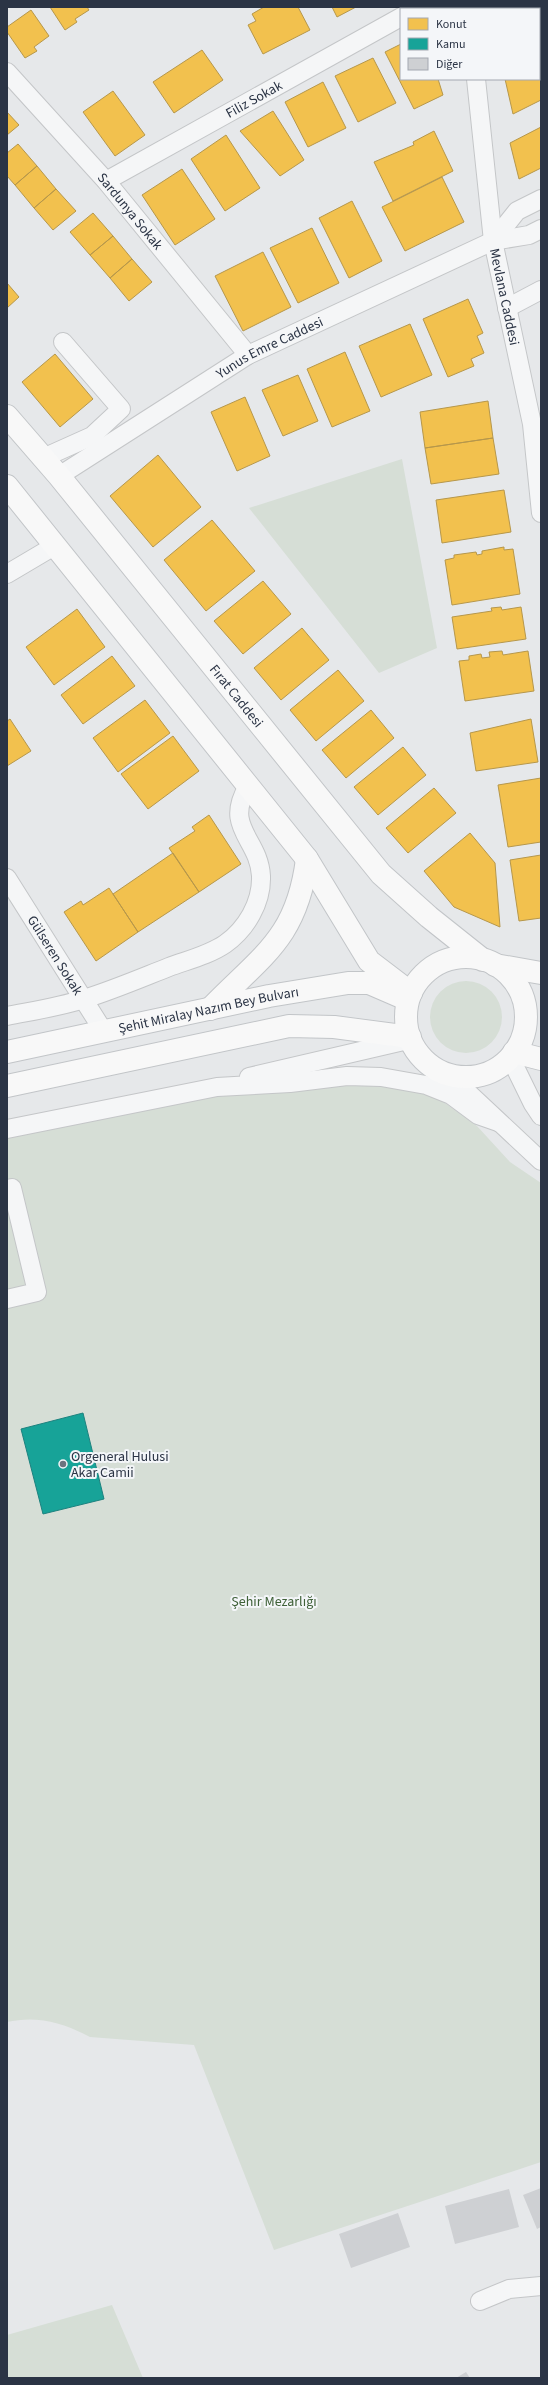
<svg xmlns="http://www.w3.org/2000/svg" width="548" height="2385" viewBox="0 0 548 2385" font-family="'Source Sans 3',sans-serif">
<rect width="100%" height="100%" fill="#e6e8ea"/>
<path fill="#d6ded6" d="M402 459 437 648 379 673 249 508Z
M430 1017a36 36 0 1 1 72 0a36 36 0 1 1-72 0Z
M347 1071 438 1098 477 1126 510 1162 541 1183V2162L274 2250 194 2045 90 2037C64 2023 37 2015 7 2022V1132Z
M112 2305 143 2378H7V2335Z"/>
<path fill="#f2c14e" stroke="#b6974b" d="M50 7H87L89 10 75 19 77 22 65 30Z
M264 7H298L310 30 263 54 248 25 256 21 252 14Z
M332 7H356L337 17Z
M497 7H541V13L539 14V9H498Z
M31 10 49 36 34 47 37 51 25 58 7 32V27Z
M401 44V79H438L443 95 414 109 385 52Z
M202 50 223 80 174 113 153 82Z
M373 58 396 103 358 122 335 76Z
M539 75 541 79V100L513 114 505 79H539Z
M323 82 346 128 308 147 285 102Z
M113 91 145 135 115 156 83 112Z
M273 111 304 160 280 176 240 131Z
M7 112 19 125 7 135Z
M541 127V168L519 179 510 143Z
M434 131 453 171 393 201 374 162 414 145 413 142Z
M226 135 260 188 225 211 191 159Z
M18 144 37 166 15 185 7 176V153Z
M37 166 56 189 34 208 15 185Z
M182 169 215 219 175 245 142 195Z
M442 177 464 222 405 251 382 207Z
M56 189 76 211 53 230 34 208Z
M352 201 382 261 349 278 319 218Z
M93 213 113 236 90 255 70 232Z
M312 228 339 283 298 303 270 248Z
M113 236 132 259 110 278 90 255Z
M263 252 291 307 243 331 215 276Z
M132 259 152 282 129 301 110 278Z
M7 283 19 297 7 308Z
M468 299 483 333 477 336 484 353 471 359 474 366 448 377 423 319Z
M410 324 432 375 381 397 359 346Z
M345 352 370 411 332 427 307 369Z
M55 354 93 399 60 427 22 382Z
M298 375 318 421 283 436 262 390Z
M245 397 270 456 237 471 211 412Z
M488 401 493 438 425 448 420 412Z
M493 438 499 474 431 484 425 448Z
M158 455 201 507 153 547 110 496Z
M504 490 511 532 442 543 436 500Z
M212 520 255 571 206 611 164 560Z
M504 547V550L513 549 520 594 452 605 445 560 454 558V555L476 552 477 555 482 554V551Z
M263 581 291 614 243 654 214 621Z
M501 607 502 610 521 607 526 639 457 649 452 617 492 611 491 608Z
M77 609 105 647 54 685 26 647Z
M302 628 329 660 281 700 254 668Z
M502 651 503 655 528 651 534 691 465 701 459 661 469 660V656L481 654 482 658 490 657 489 652Z
M112 656 135 686 83 724 61 695Z
M338 670 364 701 316 741 290 710Z
M145 700 170 733 118 772 93 738Z
M371 710 394 738 346 778 322 750Z
M10 719 31 751 7 766V721Z
M531 719 538 762 476 771 470 733Z
M173 736 199 771 148 809 121 774Z
M403 747 426 775 378 815 354 787Z
M541 778V842L508 847 498 785Z
M434 788 456 813 408 853 386 828Z
M209 815 241 864 199 892 169 848 195 831 192 827Z
M470 833 495 863 500 927 454 907 424 871Z
M173 853 199 892 138 932 113 894Z
M541 855V918L519 921 510 860Z
M109 888 138 932 96 961 64 912 81 901 83 905Z"/>
<path fill="#17a398" stroke="#1d827f" d="M83 1413 104 1499 43 1514 21 1429Z"/>
<path fill="#ced0d3" d="M541 2188V2227L537 2229 523 2195Z
M509 2189 519 2227 455 2244 445 2206Z
M398 2213 410 2247 351 2268 339 2234Z
M466 2372 470 2378H456Z"/>
<g fill="none" stroke-linecap="round" stroke-linejoin="round">
<g stroke="#c4c6c8" stroke-width="20">
<g id="minor">
<path d="M462 7V9"/>
<path d="M416 9 420 7"/>
<path d="M539 26 541 25"/>
<path id="s1" d="M7 72 106 181 248 355"/>
<path id="s2" d="M476 79 493 241 532 424 541 513"/>
<path id="s3" d="M106 181 401 17"/>
<path d="M493 241 517 211 541 199"/>
<path d="M507 308 541 290"/>
<path d="M43 458 92 436 121 409 63 342"/>
<path id="s4" d="M59 476 248 355 493 241 529 235 541 229"/>
<path d="M7 574 56 545"/>
<path id="s5" d="M7 878 104 1032"/>
<path d="M7 1016C32 1011 59 1007 84 999 113 990 141 978 169 967 188 960 209 955 225 944 246 929 262 903 261 876 259 838 223 828 248 786"/>
<path d="M510 1057 533 1104 541 1116"/>
<path d="M447 1073 541 1161"/>
<path d="M249 1077 408 1040"/>
<path d="M7 1129 217 1087 290 1083 347 1076 381 1077 426 1085 451 1095 478 1115 498 1122"/>
<path d="M7 1189 12 1188 37 1292 7 1299"/>
<path d="M480 2301 509 2289 541 2286"/>
</g>
</g>
<g stroke="#c2c5c8" stroke-width="24">
<g id="major">
<path id="s6" d="M7 416 59 476 381 874 429 917 483 960"/>
<path d="M7 486 307 859 369 961 411 993"/>
<circle cx="466" cy="1017" r="60"/>
<path d="M495 965 541 973"/>
<path d="M210 1009C261 956 297 939 307 859"/>
<path id="s7" d="M7 1052 269 996 348 983H369L406 999"/>
<path d="M514 1052 541 1059"/>
<path d="M7 1086 289 1026 334 1027 410 1037"/>
</g>
</g>
<use href="#minor" stroke="#f5f6f7" stroke-width="18"/>
<use href="#major" stroke="#f8f8f8" stroke-width="22"/>
</g>
<circle fill="#6c737f" stroke="#f4f6f9" stroke-width="1.5" cx="63" cy="1464" r="4"/>
<g text-anchor="middle" stroke-width="4" stroke-linejoin="round" paint-order="stroke">
<g font-size="14" fill="#2b3445" stroke="#f4f6f9">
<text dy="5" stroke="none"><textPath href="#s3" startOffset="169">Filiz Sokak</textPath></text>
<text dy="5" stroke="none"><textPath href="#s1" startOffset="186">Sardunya Sokak</textPath></text>
<text dy="5" stroke="none"><textPath href="#s2" startOffset="220">Mevlana Caddesi</textPath></text>
<text dy="5" stroke="none"><textPath href="#s4" startOffset="247">Yunus Emre Caddesi</textPath></text>
<text dy="5" stroke="none"><textPath href="#s6" startOffset="362">Fırat Caddesi</textPath></text>
<text dy="5" stroke="none"><textPath href="#s5" startOffset="91">Gülseren Sokak</textPath></text>
<text dy="5" stroke="none"><textPath href="#s7" startOffset="206">Şehit Miralay Nazım Bey Bulvarı</textPath></text>
</g>
<g font-size="14" fill="#2b3445" stroke="#f4f6f9" text-anchor="start">
<text x="71" y="1461">Orgeneral Hulusi<tspan x="71" dy="16">Akar Camii</tspan></text>
</g>
<g font-size="14" fill="#3f6138" stroke="#f4f6f9">
<text x="274" y="1606">Şehir Mezarlığı</text>
</g>
</g>
<rect width="548" height="2385" fill="none" stroke="#2b3445" stroke-width="16"/>
<rect x="400" y="8" width="140" height="72" fill="#f4f6f9" stroke="#a4a8b1"/>
<rect x="408" y="18" width="20" height="12" fill="#f2c14e" stroke="#a4a8b1"/>
<text x="436" y="28" font-size="12" fill="#2b3445">Konut</text>
<rect x="408" y="38" width="20" height="12" fill="#17a398" stroke="#a4a8b1"/>
<text x="436" y="48" font-size="12" fill="#2b3445">Kamu</text>
<rect x="408" y="58" width="20" height="12" fill="#ced0d3" stroke="#a4a8b1"/>
<text x="436" y="68" font-size="12" fill="#2b3445">Diğer</text>
</svg>
